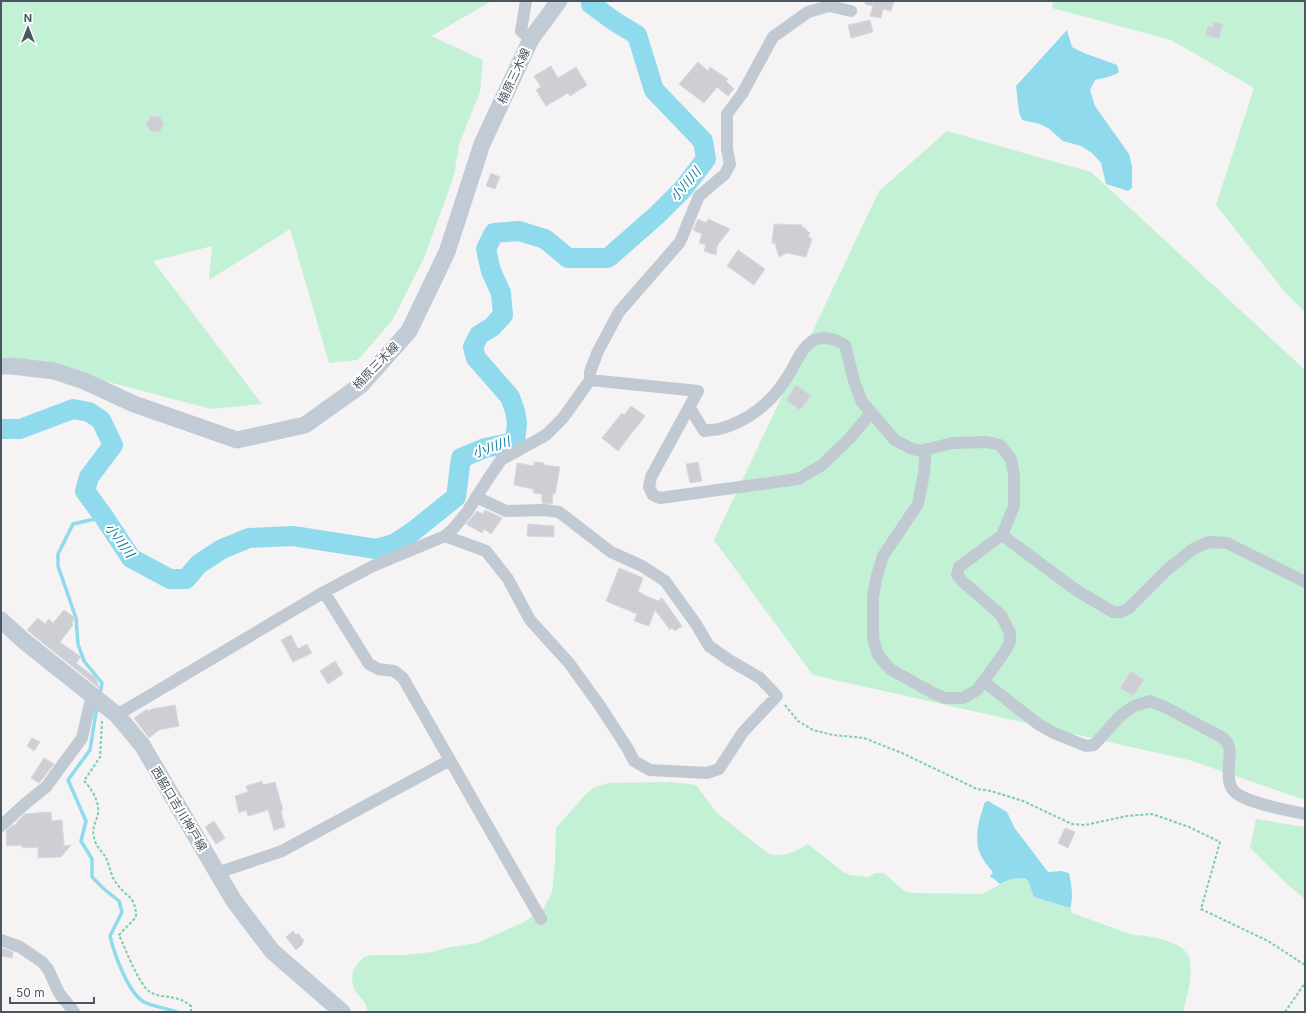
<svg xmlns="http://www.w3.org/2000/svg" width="1306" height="1013" viewBox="0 0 1306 1013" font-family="Inter,'Noto Sans JP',sans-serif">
<rect width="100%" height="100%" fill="#f5f3f3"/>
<path fill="#c3f1d5" d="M1 1H492L431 36 483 60 480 92 459 144 454 176 424 258 393 319 358 360 329 363 290 229 209 280 212 246 153 261 262 404 211 409 17 358 1 357Z
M1053 1H1305V312L1284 291 1216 205 1254 88 1171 40 1052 8Z
M947 131 1091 172 1305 370V800L1189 760 813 675 714 540 879 191Z
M672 782 696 785 717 813 769 854C784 857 795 852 808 844L843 872 850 875 868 877 876 873H884L904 891 913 893 982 894 1011 879 1025 878 1028 881 1034 897 1070 908 1072 913 1133 935C1148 935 1183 941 1189 957 1194 972 1187 997 1183 1012H368L365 1003 354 989 352 980 353 971 357 964 364 957 372 955H406L432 952 451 947 477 943 524 922 544 908 552 892 555 862 556 828 586 794 593 788 608 783Z
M1256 819 1305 827V899L1287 884 1250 848Z"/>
<path fill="#90daee" d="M1067 30 1072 47 1084 53 1117 65 1119 72C1115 76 1102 78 1095 80L1090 90 1095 106 1129 154 1132 166V188L1128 191 1106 184 1101 163 1092 153 1081 146 1063 141 1048 128 1040 124 1022 120 1019 112 1016 86Z
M988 801 1007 812 1014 827 1048 872 1061 871 1069 873C1071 883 1074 898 1070 908L1034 897 1028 881 1025 878 1011 879 1000 884 990 876 993 872C989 867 985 863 983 859 972 842 979 819 985 802Z"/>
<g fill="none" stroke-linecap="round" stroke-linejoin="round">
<path stroke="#90daee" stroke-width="3.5" d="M100 694 102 683 84 661 78 644 76 618 58 566V554L73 524 104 517
M97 706 90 750 68 780 86 821 81 841 92 859V877L104 889 119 901 122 912 110 936C114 953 128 993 144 1002 154 1007 167 1008 177 1012"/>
<path stroke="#90daee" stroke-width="20" d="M1 429H20L73 409 89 412 101 420 113 445 89 477 85 491 104 517 131 558 170 579H186L199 564 222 549 249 538 293 536 376 549 394 544 411 533 456 497 461 458 485 448 515 442 517 423 515 411 510 397 476 358 473 347 479 335 492 327 503 315 501 293 491 271 486 249 494 233 519 231 545 239 568 258H608L657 215 683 189 706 159 703 141 654 90 637 35 614 21 591 4V1"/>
</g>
<path fill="#cdcfd5" stroke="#d7d9de" d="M865 1H894L891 11 883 9 881 18 870 16 873 6 865 4Z
M870 20 873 32 851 38 848 25Z
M1214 22 1223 24 1219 39 1205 35 1208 26 1212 28Z
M698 62 708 71 710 67 728 79 726 81 734 89 728 96 717 87 704 103 679 84Z
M551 66 558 78 576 67 587 85 570 96 568 93 546 106 536 90 541 87 534 76Z
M151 116 160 117 164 125 159 132 150 131 146 123Z
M491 173 500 177 495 189 486 186Z
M698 219 706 223 708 219 730 229 717 246 716 255 704 251 706 245 699 243 702 234 693 230Z
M774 224 802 225V228H806V230L810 233 808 236 812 239 806 257 787 253 779 257 775 243H772Z
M738 250 765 269 754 285 727 266Z
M796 385 811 396 800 410 786 400Z
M631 406 645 416 618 451 602 438 622 413 624 415Z
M534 462 544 463V465L560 467 555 494 553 493 552 504 542 503V494L534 493 533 489 514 485 517 463 534 466Z
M698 462 702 481 690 483 686 464Z
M485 510 502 518 491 534 484 529 482 533 466 524 477 511 483 514Z
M528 524 554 526V537L527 536Z
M619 568 643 578 638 591 644 595 658 601 662 598 682 626 675 631 672 628 670 630 655 610 649 626 634 621 637 614 606 601Z
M64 610 75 618 72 622 73 625 60 642 81 657 76 663 96 678 99 688 27 630 38 618 45 624 49 619 53 623Z
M291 635 298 649 307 644 312 653 293 662 281 640Z
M335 661 343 674 328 684 320 671Z
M1131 671 1144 680 1133 696 1120 688Z
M175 705 179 726 159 730 149 738 134 718 147 709 148 711 152 709Z
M32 738 40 742 34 751 27 746Z
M44 758 54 764 39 783 31 778Z
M262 781 263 785 275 782 283 810 281 811 285 827 274 830 268 810 248 816 246 810 239 813 235 796 248 792 246 786Z
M49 812 51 813 52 821 62 820 64 846 71 845 61 857 38 858V847L22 848V845L7 846 6 831 13 825H17V822L25 814Z
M214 821 225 838 216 844 205 827Z
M1065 828 1075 832 1068 848 1058 843Z
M293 931 296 935 298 933 304 941 302 943 303 944 296 950 286 937Z
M1 948 13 952 12 958 1 956Z"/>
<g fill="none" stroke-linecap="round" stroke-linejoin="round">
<path stroke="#7ad0a6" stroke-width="2" stroke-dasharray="3 2" stroke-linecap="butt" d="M785 705 798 721 813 730 833 735 864 738 902 753 977 789 991 791 1023 801 1072 824 1085 825 1127 816 1152 814 1189 827 1220 842 1201 909 1268 941 1305 965
M102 721 100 757 84 781C92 789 100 803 98 814 95 824 91 830 95 841 97 848 103 852 106 858 110 867 111 877 117 884 127 898 136 896 136 917L119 935C125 948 139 985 150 992 165 1000 175 993 191 1006V1012
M1285 1012 1305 983"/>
<path stroke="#c1cad2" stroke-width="12" d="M526 1 521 31 531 39
M590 380 698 391 651 477 649 487 653 495 660 498 798 479 822 465 849 439 871 413
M690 408 704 431C709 430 714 430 719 429 747 422 771 403 786 379 794 368 803 342 817 339 827 336 837 340 845 345L854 381 862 402 895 440 910 448 920 451 953 443 987 442 1000 445 1011 459 1014 475V506L1002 535 959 567 957 575 962 581 1001 615 1010 633V642L1004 653 977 690 963 698H945L933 693 890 669 878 655 873 638V597L876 579 883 556 918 504 924 473 926 449
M1002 535 1076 590 1113 612H1121L1129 608 1167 570 1193 549 1209 542 1227 543 1305 582
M445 536 486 551 508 579 530 620 569 663 600 706 628 749 634 761 650 770 707 773 719 769 743 732 777 696 760 678 729 660 709 646 696 624 665 581 642 566 611 552 559 512 544 510 506 511 476 497
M324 592 369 664 378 669 394 671 403 678 541 919
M983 681 1038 724 1054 733 1086 746 1094 745 1121 715 1134 706 1150 701 1167 708 1223 738C1231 745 1230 752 1229 763 1229 771 1227 783 1233 790 1243 803 1288 810 1305 814
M117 715 324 592 373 566 445 536 453 529 467 512 488 479 501 460 546 435 563 418 590 380V372L598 351 619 312 680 242 699 196 725 174 730 164 727 149V114L742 94 773 37 808 12 829 6 851 11
M1 826 26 803 46 787 82 738 92 695
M217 873 282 851 450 760
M1 940 20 947 42 962 48 969 59 993 74 1012"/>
<path stroke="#c1cbd6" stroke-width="17" d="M1 366H12L54 371 84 381 134 404 237 440 305 425 361 385 409 331 447 252 482 144 531 39 559 1
M1 620 24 641 117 715 142 745 234 901 272 951 342 1012"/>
</g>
<g text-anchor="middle" stroke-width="4" stroke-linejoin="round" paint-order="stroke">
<g font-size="12" fill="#4a5661" stroke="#fff">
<text transform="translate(514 76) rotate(-65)" y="4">楠原三木線</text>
<text transform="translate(376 366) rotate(-46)" y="4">楠原三木線</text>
<text transform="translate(179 809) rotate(59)" y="4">西脇口吉川神戸線</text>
</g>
<g font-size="13" font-style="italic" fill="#0c7c9b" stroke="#fff">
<text transform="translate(685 184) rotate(-49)" y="5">小川川</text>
<text transform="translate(491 447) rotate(-19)" y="5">小川川</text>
<text transform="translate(120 540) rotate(53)" y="5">小川川</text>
</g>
</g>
<rect width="1306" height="1013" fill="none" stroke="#4a5661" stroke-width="4"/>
<g transform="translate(28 28)" stroke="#ffffff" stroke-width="3" paint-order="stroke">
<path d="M0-3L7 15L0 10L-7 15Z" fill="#4a5661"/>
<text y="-6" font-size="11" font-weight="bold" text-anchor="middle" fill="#4a5661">N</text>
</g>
<path d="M10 997v6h84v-6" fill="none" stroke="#4a5661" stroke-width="2"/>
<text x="16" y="997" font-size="12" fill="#4a5661" stroke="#ffffff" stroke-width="3" paint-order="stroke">50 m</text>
</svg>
